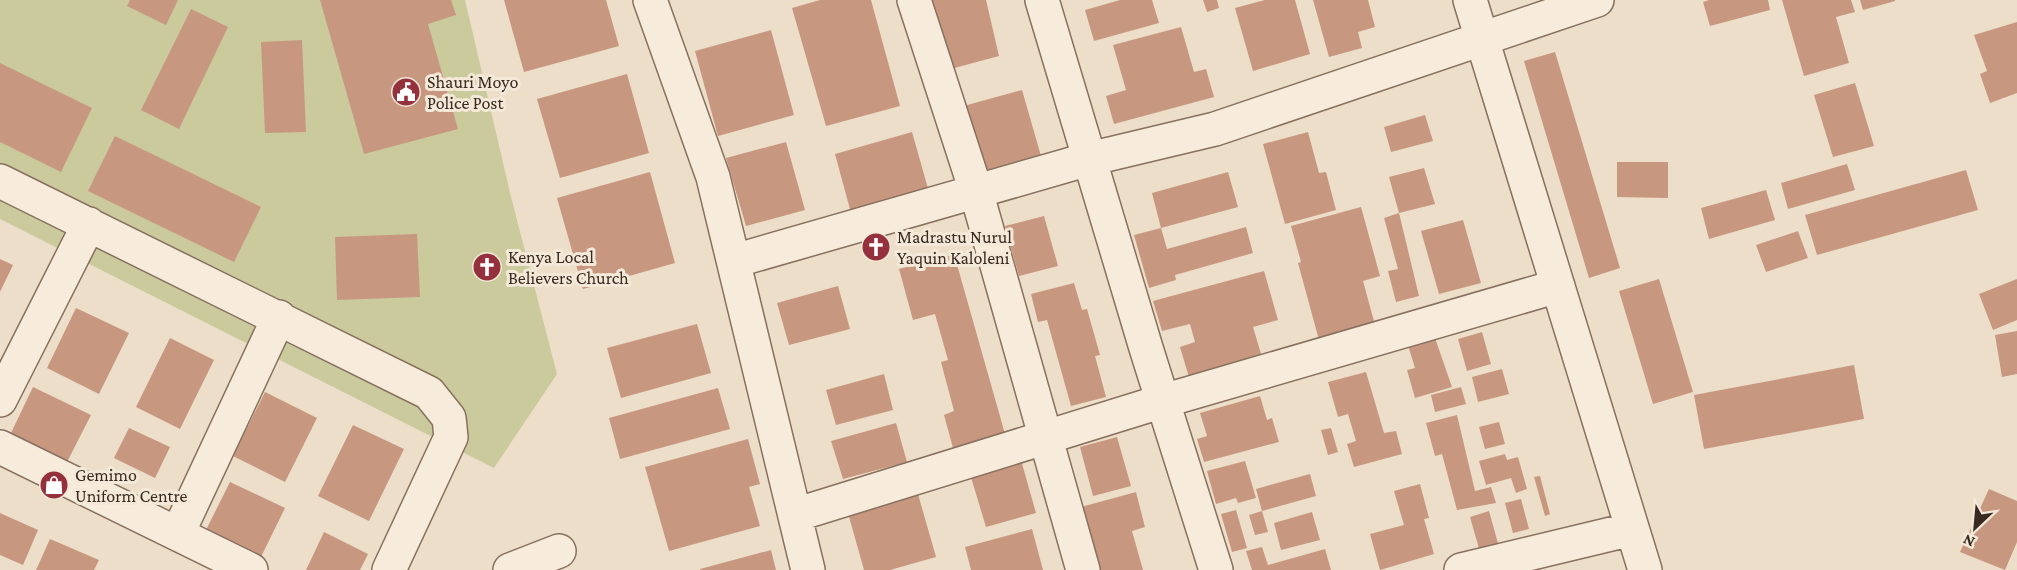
<svg xmlns="http://www.w3.org/2000/svg" width="2017" height="570" viewBox="0 0 2017 570" font-family="'Crimson Pro',serif">
<rect width="100%" height="100%" fill="#ecdec8"/>
<path fill="#caca9d" d="M0 0H465L511 197 557 374 494 468 0 219Z"/>
<path fill="#c89780" d="M130 0H178L166 25 127 6Z
M320 0H451L456 15 428 24 458 129 364 154Z
M504 0H606L619 46 524 72Z
M820 0H871L900 106 826 126 792 8Z
M927 0H986L999 56 947 70Z
M1120 0H1152L1159 23 1094 41 1085 10Z
M1203 0H1217L1219 8 1207 12Z
M1265 0H1295L1310 54 1253 71 1235 8Z
M1313 0H1368L1375 27 1358 32 1362 48 1329 57Z
M1709 0H1768L1770 10 1710 26 1703 2Z
M1782 0H1851L1855 12 1836 17 1849 63 1804 76Z
M1860 0H1895V1L1863 10Z
M191 9 228 27 179 129 141 110Z
M2017 22V93L1990 103 1980 74 1987 71 1974 35Z
M1181 27 1194 72 1206 69 1214 97 1114 124 1106 96 1126 90 1113 45Z
M771 30 794 115 718 136 695 51Z
M302 40 306 132 265 133 261 42Z
M1555 52 1620 268 1589 278 1524 61Z
M0 63 92 108 61 172 0 142Z
M627 74 649 153 560 178 537 99Z
M1855 83 1874 146 1833 157 1814 95Z
M1022 90 1041 156 978 173 960 107Z
M1425 115 1433 141 1391 152 1384 127Z
M912 132 929 192 851 213 835 154Z
M1308 132 1319 173 1326 172 1336 210 1285 224 1263 144Z
M115 136 261 207 234 262 88 191Z
M786 142 805 210 746 226 726 158Z
M1617 162H1668V198L1617 197Z
M1847 164 1855 190 1788 209 1781 183Z
M1424 168 1435 204 1399 213 1389 177Z
M1966 170 1978 210 1817 255 1805 215Z
M650 172 675 263 583 289 557 198Z
M1228 172 1238 207 1161 228 1152 193Z
M1766 190 1775 220 1709 239 1701 208Z
M1361 207 1380 276 1363 281 1375 325 1319 340 1298 263 1301 262 1291 226Z
M1399 213 1419 296 1396 302 1388 271 1398 269 1384 218Z
M1044 216 1058 266 1019 276 1005 226Z
M1463 220 1481 283 1439 294 1421 231Z
M1246 227 1253 253 1175 275 1176 280 1149 288 1134 235 1161 228 1167 249Z
M1798 231 1808 258 1766 272 1756 245Z
M417 234 420 297 337 300 335 237Z
M954 254 1005 434 953 448 944 415 954 411 941 362 948 360 935 314 913 320 899 269Z
M0 259 13 265 0 292Z
M1264 271 1278 320 1253 327 1264 364 1191 384 1180 347 1195 342 1190 324 1162 331 1153 301Z
M1659 279 1693 392 1653 404 1619 291Z
M2017 279V320L1993 330 1979 294Z
M1074 283 1082 310 1087 309 1100 355 1095 356 1106 397 1071 406 1047 320 1038 322 1031 294Z
M838 286 850 329 789 345 777 303Z
M76 308 129 333 99 394 47 368Z
M697 324 711 373 621 398 607 348Z
M2017 331V374L2002 377 1995 335Z
M1482 332 1491 364 1467 371 1458 339Z
M1434 335 1452 387 1415 398 1407 370 1415 368 1407 342Z
M170 338 214 360 180 429 136 407Z
M1854 365 1864 419 1704 449 1694 395Z
M1502 369 1509 394 1478 402 1472 377Z
M1366 372 1384 433 1396 431 1402 454 1354 467 1347 444 1356 441 1348 414 1338 417 1328 382Z
M884 374 893 410 836 425 826 390Z
M33 387 91 415 67 462 10 435Z
M1461 387 1466 404 1435 412 1431 395Z
M718 388 730 429 620 459 609 418Z
M265 392 317 418 285 482 233 456Z
M1260 396 1267 420 1272 418 1279 442 1204 462 1197 439 1207 436 1200 413Z
M1457 415 1475 491 1491 487 1496 503 1457 510 1442 454 1435 456 1426 423Z
M1499 422 1505 444 1485 449 1479 427Z
M896 423 907 462 843 479 831 441Z
M353 425 404 449 369 521 318 496Z
M129 428 170 447 155 478 114 458Z
M1331 428 1338 452 1328 455 1321 430Z
M1117 437 1131 486 1093 496 1080 447Z
M748 439 760 484 749 487 760 526 669 551 645 467Z
M1505 454 1507 460 1518 457 1527 489 1516 493 1511 478 1486 485 1479 461Z
M1021 460 1036 513 986 527 970 474Z
M1245 461 1256 498 1238 503 1236 498 1216 504 1207 471Z
M1310 474 1316 496 1262 511 1256 489Z
M1540 476 1550 514 1545 516 1534 477Z
M230 482 285 508 260 559 205 532Z
M1420 484 1429 518 1424 519 1434 554 1380 570 1370 534 1404 525 1394 491Z
M1989 489 2017 501V542L2005 570 1960 552Z
M1136 492 1145 527 1132 531 1143 570H1098L1081 507Z
M918 494 936 557 890 570H864L848 513Z
M1521 499 1529 529 1513 533 1505 503Z
M1236 510 1247 548 1232 552 1221 514Z
M1262 511 1268 532 1255 535 1249 515Z
M1489 511 1499 547 1480 552 1470 517Z
M1312 512 1320 540 1281 550 1274 523Z
M0 513 38 530 23 565 0 555Z
M1032 529 1043 570H971L965 547Z
M324 532 368 554 360 570H306Z
M50 539 99 560 94 570H36Z
M1262 547 1268 565 1325 549 1331 570H1252L1246 551Z
M771 550 776 570H700V569Z"/>
<g fill="none" stroke-linecap="round" stroke-linejoin="round">
<g stroke="#88705e" stroke-width="36">
<path id="minor" d="M650 0 713 177 808 570
M914 0 976 191 1083 570
M1042 0 1146 348 1216 570
M1470 0 1645 570
M0 181 429 393 449 418 451 437 389 570
M734 261 1089 159 1215 129 1597 0
M0 400 89 224
M795 515 1163 401 1558 286
M178 533 279 317
M510 570 559 551
M1461 570 1632 529"/>
</g>
<g stroke="#88705e" stroke-width="36">
<path id="tertiary" d="M0 447 251 570"/>
</g>
<use href="#minor" stroke="#f7ecdc" stroke-width="33"/>
<use href="#tertiary" stroke="#f7ecdc" stroke-width="33"/>
</g>
<defs>
<g id="civic-disc" transform="scale(1.5)"><circle r="9.5" fill="#94313c" stroke="#f4e9d8"/><path d="M-.6-6.5H3V-4.5H.6V-3L4-1V1h2V6H-6V1h2V-1L-.6-3ZM-1.2 2.5V6h2.4V2.5Z" fill="#fff"/></g>
<g id="church-disc" transform="scale(1.5)"><circle r="9.5" fill="#94313c" stroke="#f4e9d8"/><path d="M-1.2-6h2.4v3.5h3.3v2.4h-3.3V6h-2.4V-.1h-3.3v-2.4h3.3Z" fill="#fff"/></g>
<g id="shop-disc" transform="scale(1.5)"><circle r="9.5" fill="#94313c" stroke="#f4e9d8"/><path d="M-5-2.5h2.3a2.7 3.5 0 0 1 5.4 0H5L5.5 6h-11ZM-1.5-2.5h3a1.5 2.3 0 0 0-3 0Z" fill="#fff"/></g>
</defs>
<g fill-rule="evenodd">
<use href="#civic-disc" x="406" y="92"/>
<use href="#church-disc" x="876" y="247"/>
<use href="#church-disc" x="487" y="267"/>
<use href="#shop-disc" x="54" y="485"/>
</g>
<g text-anchor="middle" stroke-width="6" stroke-linejoin="round" paint-order="stroke">
<g font-size="18" fill="#392a21" stroke="#f4e9d8" text-anchor="start">
<text x="427" y="88">Shauri Moyo<tspan x="427" dy="21">Police Post</tspan></text>
<text x="897" y="243">Madrastu Nurul<tspan x="897" dy="21">Yaquin Kaloleni</tspan></text>
<text x="508" y="263">Kenya Local<tspan x="508" dy="21">Believers Church</tspan></text>
<text x="75" y="481">Gemimo<tspan x="75" dy="21">Uniform Centre</tspan></text>
</g>
</g>
<g transform="translate(1975 528) rotate(206)" stroke="#f4e9d8" stroke-width="4.5" paint-order="stroke">
<path d="M0-4.5L10 22L0 15L-10 22Z" fill="#392a21"/>
<text y="-9" font-size="16" font-weight="bold" text-anchor="middle" fill="#392a21">N</text>
</g>
</svg>
